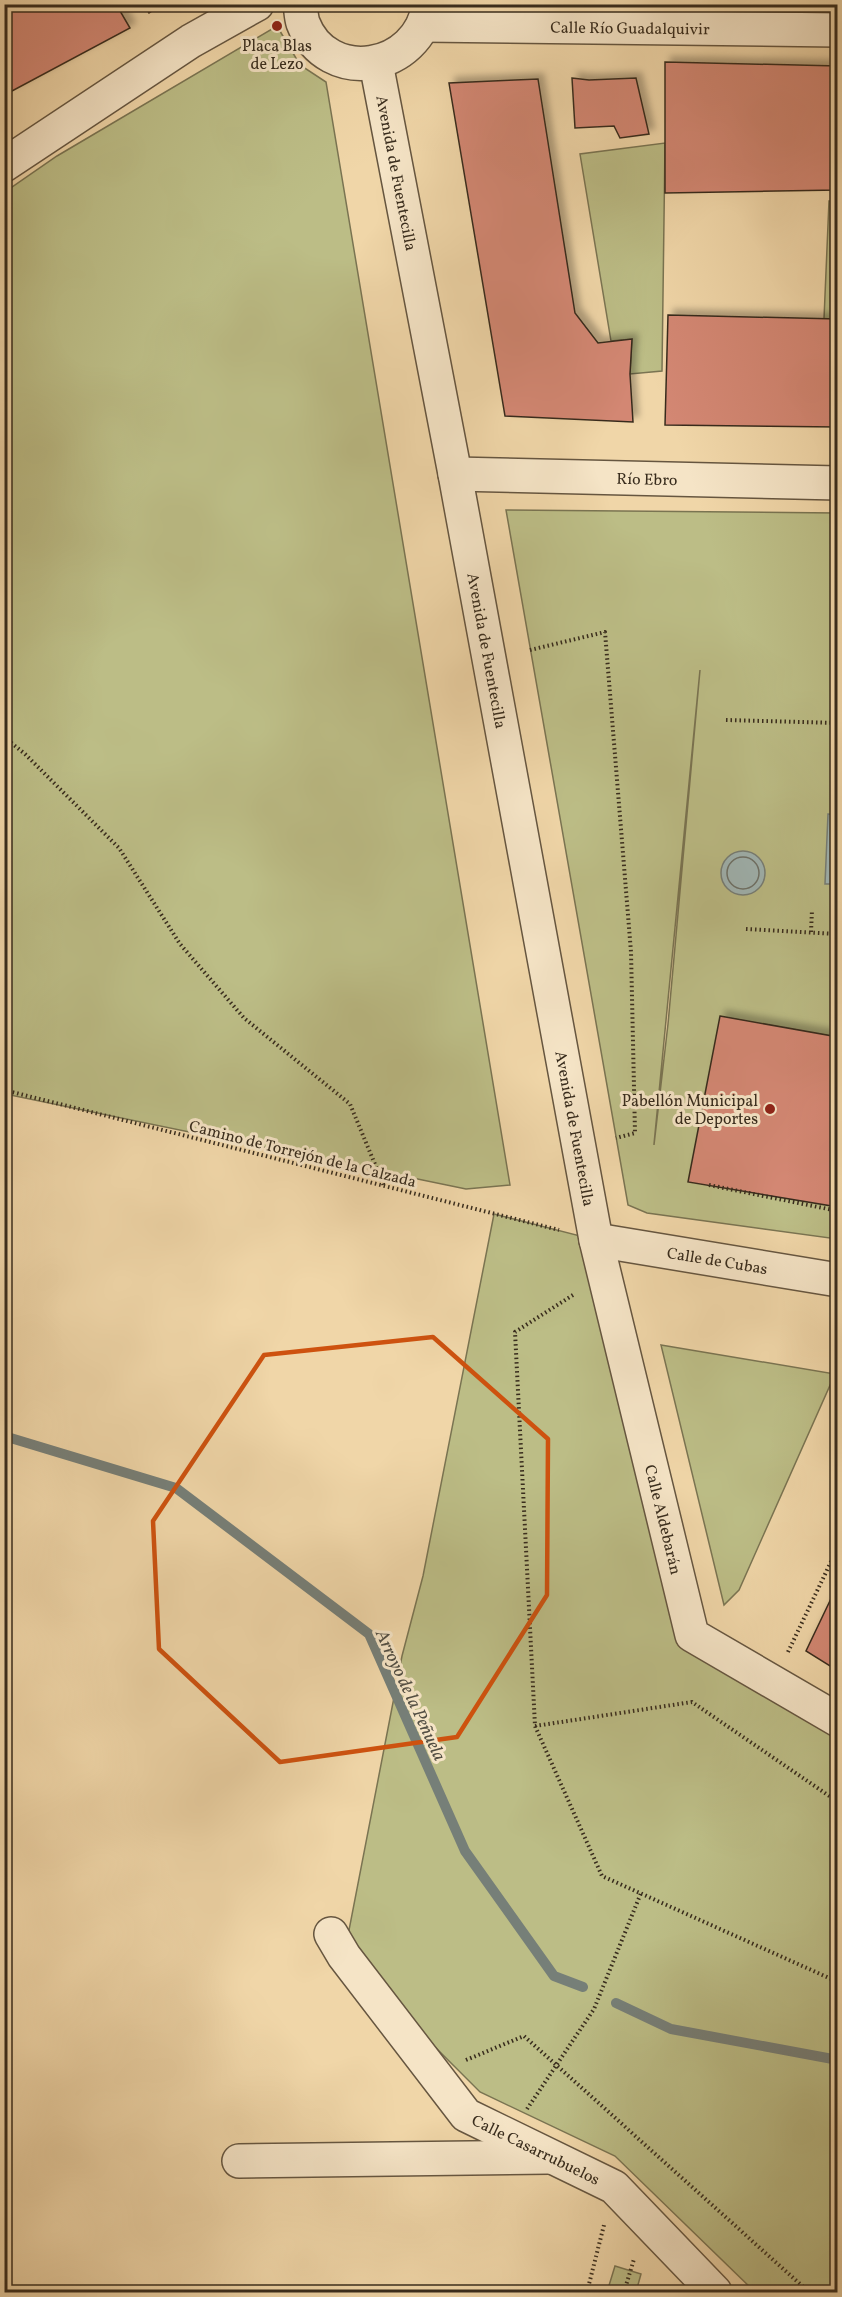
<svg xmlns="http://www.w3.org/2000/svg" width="842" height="2297" viewBox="0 0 842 2297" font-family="Vollkorn,serif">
<defs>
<filter id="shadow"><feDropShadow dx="5.5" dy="-5.5" stdDeviation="3" flood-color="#0004"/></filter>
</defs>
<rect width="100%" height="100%" fill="#f0d6a8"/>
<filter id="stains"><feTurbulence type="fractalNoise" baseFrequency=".00333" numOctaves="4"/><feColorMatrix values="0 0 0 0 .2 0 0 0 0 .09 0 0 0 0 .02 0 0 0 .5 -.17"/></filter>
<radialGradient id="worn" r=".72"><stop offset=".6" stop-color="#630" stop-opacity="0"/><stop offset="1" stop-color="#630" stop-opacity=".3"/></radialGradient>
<path fill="#bcbd86" stroke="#7a7452" stroke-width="1.5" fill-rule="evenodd" d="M277 26 300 65 326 82 510 1185 466 1189 5 1094V192L57 156Z
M665 143 662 371 630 374 632 339 611 341 580 154Z
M829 201H837V319H824Z
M506 510 837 513V1239L647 1213 628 1205ZM700 670 668 1024 654 1145V1144Z
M494 1214 596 1240 692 1635 837 1720V2292H755L615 2156 480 2092 344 1956 402 1656 423 1576Z
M661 1345 835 1374 739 1590 724 1605Z
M615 2266 641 2274 636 2292H607Z"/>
<path fill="#a0b6b5" stroke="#767f78" stroke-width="1.5" d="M828 814 837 815V884H825Z
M721 873a22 22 0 1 1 44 0a22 22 0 1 1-44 0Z"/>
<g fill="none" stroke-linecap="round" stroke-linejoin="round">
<path stroke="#6c7169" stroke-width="1.5" d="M838 820 834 823 831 875 833 877 838 878
M727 873a16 16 0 1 1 32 0a16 16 0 1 1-32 0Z"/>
<path stroke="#767f78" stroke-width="10" d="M4 1436 176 1488 369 1634 465 1851 554 1976 583 1987
M616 2003 671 2029 838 2060"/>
</g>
<path fill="#d38773" stroke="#382c1d" stroke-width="1.5" filter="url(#shadow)" d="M4 4H116L130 28 12 91 4 81Z
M144 4H163L149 13Z
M665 62 838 66V190L665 193Z
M572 78 589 80 636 78 649 134 620 138 614 126 575 128Z
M538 79 575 313 598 343 632 339 630 374 633 422 505 416 449 83Z
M668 315 838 319V427L665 425Z
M720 1016 838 1037V1207L688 1182Z
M838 1584V1671L806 1651Z"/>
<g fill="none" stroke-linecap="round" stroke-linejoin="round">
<g stroke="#665640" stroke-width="36">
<g id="minor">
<path d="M300 4C301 10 301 17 303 23 327 86 419 72 429 4"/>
<path id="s1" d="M423 25 838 30"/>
<path id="s2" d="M376 63 455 474 596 1240 692 1635 838 1720"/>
<path d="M4 165 191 41 257 4"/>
<path id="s3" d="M455 474 838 483"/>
<path id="s4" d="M596 1240 838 1280"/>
<path id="s5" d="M331 1934 344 1956 466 2115 614 2187 715 2292"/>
<path d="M239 2161 549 2157"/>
</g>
</g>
<path stroke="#382c1d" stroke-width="4" stroke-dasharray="1.5 3" stroke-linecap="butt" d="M530 650 605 632 631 952 635 1133 616 1138
M726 720 838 723
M4 737 25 754 119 848 180 944 244 1018 350 1104 384 1186
M746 929 838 934
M811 932 812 910
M4 1090 559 1230
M709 1185 838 1211
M573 1295 515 1332 535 1726 602 1876 838 1982
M788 1652 838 1547
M535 1726 692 1702 838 1802
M466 2060 524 2036 809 2292
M527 2109 594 2009 641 1893
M587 2292 604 2225
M624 2292 634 2259"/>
<use href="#minor" stroke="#f5e4c6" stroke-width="33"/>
</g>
<path fill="none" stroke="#ce520f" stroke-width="4.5" stroke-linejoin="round" d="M433 1337 548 1439 547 1595 457 1737 280 1762 159 1649 153 1521 264 1355Z"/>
<g fill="#8f2418" stroke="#f5e4c6" stroke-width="2">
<circle cx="277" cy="26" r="6"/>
<circle cx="770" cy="1109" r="6"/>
</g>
<g text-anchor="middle" stroke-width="6" stroke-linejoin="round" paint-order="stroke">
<g font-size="16" fill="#382c1d" stroke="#f5e4c6">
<text dy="6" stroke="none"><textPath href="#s1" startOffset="207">Calle Río Guadalquivir</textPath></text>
<text dy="6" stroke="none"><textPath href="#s2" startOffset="112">Avenida de Fuentecilla</textPath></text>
<text dy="6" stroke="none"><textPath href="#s3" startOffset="192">Río Ebro</textPath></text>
<text dy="6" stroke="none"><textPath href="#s2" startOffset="598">Avenida de Fuentecilla</textPath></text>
<text dy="6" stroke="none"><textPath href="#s2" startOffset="1084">Avenida de Fuentecilla</textPath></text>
<text transform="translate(303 1153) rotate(14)" y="6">Camino de Torrejón de la Calzada</text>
<text dy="6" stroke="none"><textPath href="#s4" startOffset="123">Calle de Cubas</textPath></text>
<text dy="6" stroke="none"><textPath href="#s2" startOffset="1485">Calle Aldebarán</textPath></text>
<text dy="6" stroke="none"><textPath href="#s5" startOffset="304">Calle Casarrubuelos</textPath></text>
</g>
<g font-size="16" fill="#382c1d" stroke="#f5e4c6">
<text x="277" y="51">Placa Blas<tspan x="277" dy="18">de Lezo</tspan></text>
<text x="758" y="1106" text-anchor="end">Pabellón Municipal<tspan x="758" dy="18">de Deportes</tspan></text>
</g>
<g font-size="18" font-style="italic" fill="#524e43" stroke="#f5e4c6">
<text transform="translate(411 1695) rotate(65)" y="6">Arroyo de la Peñuela</text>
</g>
</g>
<rect width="842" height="2297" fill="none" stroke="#f0d6a8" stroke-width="24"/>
<rect x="6" y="6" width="830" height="2285" fill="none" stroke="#382c1d" stroke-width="3"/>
<rect x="12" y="12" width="818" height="2273" fill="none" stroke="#382c1d" stroke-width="1.5"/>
<rect width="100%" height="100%" filter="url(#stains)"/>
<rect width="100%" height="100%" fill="url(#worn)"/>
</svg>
